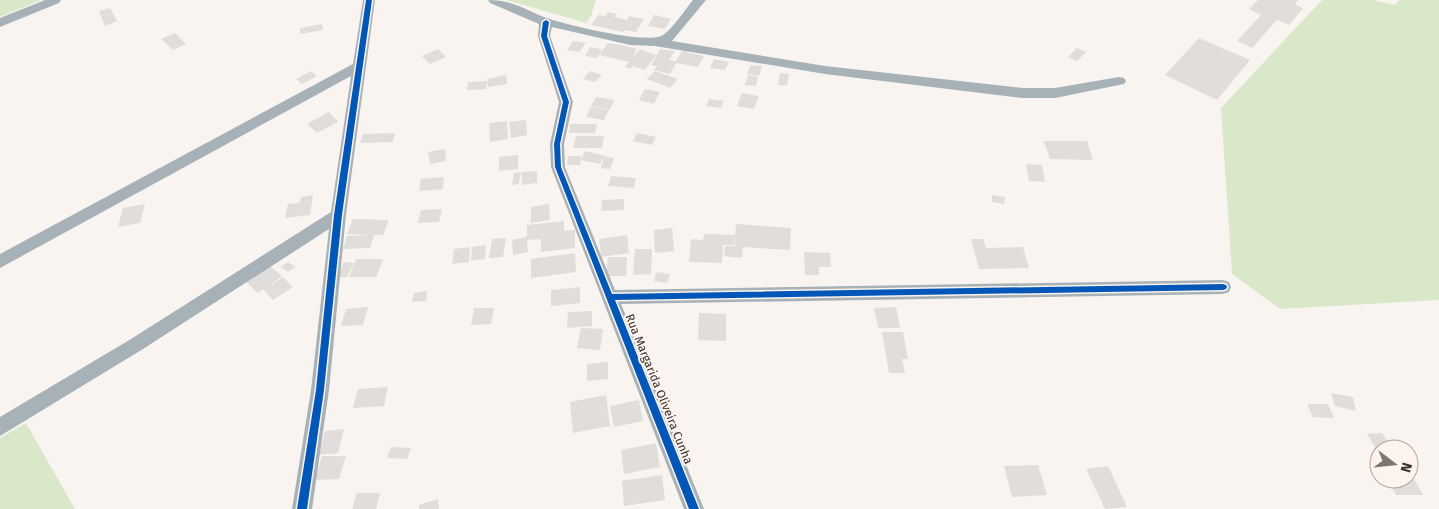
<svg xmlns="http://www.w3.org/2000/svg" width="1439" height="509" viewBox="0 0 1439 509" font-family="'Fira Sans',sans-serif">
<rect width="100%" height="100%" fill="#faf4f0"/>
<path fill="#dae8ca" d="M0 0H41L0 17Z
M506 0H596L591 16 586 23Z
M1322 0H1372L1395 5 1399 0H1439V300L1280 309 1232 274 1221 108Z
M26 423 75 509H0V438Z"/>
<path fill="#e0ddda" d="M1258 0H1298L1295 4 1303 8 1289 25 1277 20 1252 48 1237 41 1261 15 1249 9Z
M110 8 117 21 105 26 99 11Z
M608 12 617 14 614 17 627 20 629 16 644 19 636 32 625 30 623 32 591 25 598 15 605 16Z
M654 15 671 19 665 29 648 26Z
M322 24 323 30 300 34V28Z
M175 33 186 44 173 50 161 39Z
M1199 38 1250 60 1217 100 1165 75Z
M573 41 586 43 579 52 567 50Z
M608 43 621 45 637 49 630 62 599 55Z
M590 47 602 49 597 58 585 56Z
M1077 48 1086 52 1077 61 1068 57Z
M438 49 446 57 430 64 422 56Z
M640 49 656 55 645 70 632 66 631 69 625 67Z
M660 49 675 51 669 60 676 61 682 51 704 56 698 67 676 63 670 74 654 70 657 66 651 65Z
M714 59 729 62 725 70 710 68Z
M750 65 762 66 759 76 747 74Z
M311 71 317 76 302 84 296 79Z
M590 71 602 75 595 82 583 79Z
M655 71 678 79 670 88 647 79Z
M780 73 789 74 787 85H778Z
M506 75 507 84 488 87 487 79Z
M748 75 758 77 756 86 745 85Z
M487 81 486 89 467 90 468 82Z
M645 89 660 92 654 104 639 100Z
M742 93 759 96 754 109 737 106Z
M596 97 614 100 610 110 591 106Z
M709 99 724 101 721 108 706 106Z
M591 107 609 110 604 120 586 117Z
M329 112 338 122 317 133 307 124Z
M526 120 527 135 511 138 509 122Z
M507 121 508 139 490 142 489 123Z
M570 124H597L595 133H569Z
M395 133 393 142 360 143 363 134Z
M637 133 656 137 652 145 633 141Z
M576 136H604L602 148H573Z
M1044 141H1087L1093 160 1050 159Z
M445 149 446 161 430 164 428 152Z
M585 151 614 158 610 169 601 168 604 157 600 164 581 160 580 165H567L568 156H581V160Z
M518 155V169L499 171V157Z
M1026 164 1042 165 1045 182 1029 181Z
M537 171V183L522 185V172Z
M521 172 519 184 512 185 514 173Z
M611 176 636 178 634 188 608 186Z
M444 177 443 189 419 191 421 179Z
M313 195 310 215 285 218 288 204 300 203 301 197Z
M992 195 1005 197 1004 204 992 202Z
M624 199V210L601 211 602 200Z
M145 204 140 223 118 227 123 208Z
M549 204 550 220 531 223V207Z
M442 209 439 222 418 223 421 210Z
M353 219 389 220 383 235H374L370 248 343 249 347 236 369 235 347 234Z
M564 221V231L575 230V248L541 252V239L527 240 528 252 513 255 512 240 527 237V225Z
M736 224 791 228 790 250 743 247 742 258 724 256 725 246H735V237L734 245H723L722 263 689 262 691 239 703 240 704 234 735 235Z
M672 228 674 251 655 253 654 230Z
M627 235 629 253 601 257 599 239Z
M506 238 503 257 489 258 492 239Z
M971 239H983L986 248 1023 247 1029 268 979 269Z
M486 245 485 259 471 261 472 247Z
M470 247 469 262 452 264 454 249Z
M635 249H652L651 274 633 275Z
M804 252 830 253 831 267H819V275H805Z
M575 253 576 272 531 278V259Z
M608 257H627L626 276H606Z
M356 259H383L376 277H349Z
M288 262 295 267 288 272 281 267Z
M344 262 354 263 347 277H337Z
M268 264 282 276 266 288 283 277 293 287 273 300 263 289 258 293 245 281Z
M657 272 670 274 667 283 654 281Z
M580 287V303L551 306V290Z
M427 291 426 301 412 302 414 293Z
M368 307 363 325 341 326 346 309Z
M896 307 900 328H878L874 308Z
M474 308H494L491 324 471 325Z
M592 311V326L567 328 568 312Z
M699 313 726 314V341L698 340Z
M581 328 603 329 600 350 577 348Z
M882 332H903L908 359H902L905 373H889Z
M608 362V379L587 381V364Z
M388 387 384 406 353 408 358 389Z
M1331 393 1353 397 1356 411 1335 406Z
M606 395 610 426 573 433 570 402Z
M639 400 643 421 614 427 610 406Z
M1307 404H1328L1334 418 1313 417Z
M344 429 338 453 319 455 325 431Z
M1382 433 1392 448 1376 449 1367 434Z
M656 443 660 467 624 474 621 450Z
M391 447 411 448 407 459 387 458Z
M322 456H346L339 479 315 480Z
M1038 465 1047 495 1012 497 1004 466Z
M1108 466 1127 507 1105 509 1086 469Z
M1409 470 1423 495H1396L1387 479H1409Z
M662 475 665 500 624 506 622 481Z
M357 493H380L376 509H352Z
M438 499 439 509H419V505Z"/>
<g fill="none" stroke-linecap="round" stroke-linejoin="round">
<path fill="#a6b2b8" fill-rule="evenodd" d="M45 0H61L59 3 0 27V18Z
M363 0H375L346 215 329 390 312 509H292L311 390 329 229 143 349 0 436V417L131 339 331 212 351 76 0 268V254L353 64Z
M488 0C515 0 526 11 550 19 568 25 649 45 663 35 674 27 684 11 693 0H706L672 41 825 66 1023 88H1055L1119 77 1124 78 1126 81 1124 84 1119 85 1055 98H1023L825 74 655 46 630 45 552 27 550 36 573 102 564 144 565 167 615 290 1223 280 1229 282 1231 287 1229 292 1223 294 621 304 704 509H684L551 167 550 144 559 102 538 36 539 24 490 3Z"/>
<g stroke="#fdf3ed" stroke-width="3">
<path id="cycleway" d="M366 0H372L342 215 324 390 307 509H297L316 390 334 215Z
M546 20 549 22 547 36 569 102 560 144 561 167 612 294 1223 284 1226 285 1227 287 1226 289 1223 290 615 300 699 509H689L555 167 554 144 563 102 541 36 543 22Z"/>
</g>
<use href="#cycleway" fill="#0057b8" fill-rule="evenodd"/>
</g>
<g text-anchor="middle" stroke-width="4" stroke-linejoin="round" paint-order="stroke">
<g font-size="12" fill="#353230" stroke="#fdf3ed">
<text transform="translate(659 389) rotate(68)" y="4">Rua Margarida Oliveira Cunha</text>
</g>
</g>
<g transform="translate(1394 464) rotate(106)"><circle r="24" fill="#fdf3ed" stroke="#ada6a1"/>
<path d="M0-4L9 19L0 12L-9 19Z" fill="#7a7673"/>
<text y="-8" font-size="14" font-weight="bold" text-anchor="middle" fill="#353230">N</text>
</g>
</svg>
